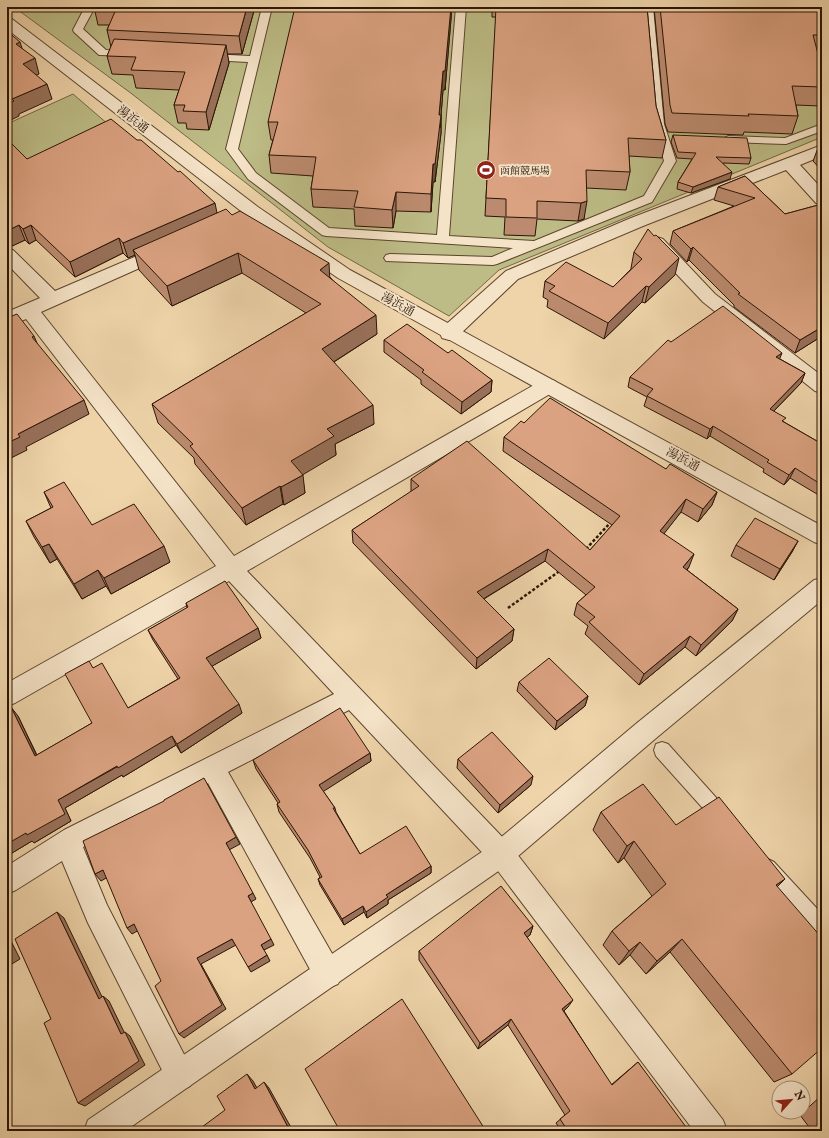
<svg xmlns="http://www.w3.org/2000/svg" width="829" height="1138" viewBox="0 0 829 1138" font-family="'IM FELL English','Noto Serif JP',serif">
<rect width="100%" height="100%" fill="#efd4aa"/>
<filter id="stains"><feTurbulence type="fractalNoise" baseFrequency=".005" numOctaves="4"/><feColorMatrix values="0 0 0 0 .2 0 0 0 0 .09 0 0 0 0 .02 0 0 0 .5 -.17"/></filter>
<radialGradient id="worn" r=".72"><stop offset=".6" stop-color="#630" stop-opacity="0"/><stop offset="1" stop-color="#630" stop-opacity=".3"/></radialGradient>
<path fill="#bdbc86" stroke="#746846" d="M14 7H822V137L499 270 449 316 328 247 132 94Z
M73 94 116 131 38 169 7 141V124Z"/>
<g fill="none" stroke-linecap="round" stroke-linejoin="round">
<g stroke="#5c452e" stroke-width="2">
<path id="service" d="M85 7H95L83 29 106 50 129 51 134 54 133 56 99 55 74 32 73 30Z
M262 7H272L238 149 256 173 329 228 437 235 456 7H466L449 236 534 241 644 196 664 161 654 124 643 7H653L664 124 676 161 652 202 497 264 493 265 386 261 384 258 386 255 390 254 492 257 513 248 326 236 322 235 248 179 226 149 248 62 209 60 204 57 209 54 250 56Z
M822 124V131L786 144 728 142 723 139 728 136 785 138Z
M662 742 668 744 729 812 732 818 729 824 723 826 717 824 656 756 654 750 656 744Z
M768 859 774 862 822 914V937L815 935 762 874 759 868 762 862Z"/>
</g>
<g stroke="#5c452e" stroke-width="2">
<path id="minor" d="M822 145V156L800 165 822 189V204L816 203 786 170 643 226 518 279 456 338 449 340 442 338 440 333 442 328 506 271 631 218Z
M657 237 663 239 715 294 822 376V393L815 391 703 302 651 247 648 243 651 239Z
M165 244 171 246 174 250 171 254 41 312 234 556 541 381 548 379 555 381 558 386 555 391 247 571 510 845 723 1120 727 1131H694L492 863 349 710 228 772 338 964 342 974 338 984 328 988 318 984 208 783 83 847 107 905 190 1066 195 1076 190 1086 180 1091 170 1086 88 923 62 861 16 890 7 894V866L64 830 334 694 229 581 15 703 7 706V683L216 566 26 319 7 327V312L40 298 7 264V248L13 250 55 291Z"/>
</g>
<g stroke="#5c452e" stroke-width="2">
<path id="tertiary" d="M7 18 12 19 258 207 350 270 822 526V545L814 542 338 278 246 215 7 29Z
M822 578V600L655 739 510 863 125 1131H84L88 1120 492 845 637 723 814 580Z"/>
</g>
<path stroke="#2b1505" stroke-width="2.5" stroke-dasharray="3 2" stroke-linecap="butt" d="M586 549 611 522
M508 608 561 570"/>
<use href="#service" fill="#f5e3c8" fill-rule="evenodd"/>
<use href="#minor" fill="#f5e3c8" fill-rule="evenodd"/>
<use href="#tertiary" fill="#f5e3c8" fill-rule="evenodd"/>
</g>
<path fill="#bc8b6f" stroke="#2b1505" d="M94 7H255L242 54H227L229 63 209 130 187 129 186 123H178L174 105 179 90 136 88 133 75 112 74 107 56 111 47 107 30 109 25H98Z
M452 7 445 90H443L441 115V133L435 182H433L431 212 396 211 393 228 355 226 354 209 313 207 311 189 313 176 271 173 269 155 273 140H271L268 122Z
M492 7H647L656 106 666 140 662 158 629 156 630 172 626 190 586 188 584 219 578 221 537 219 535 236 504 235 505 217 485 216 496 17H492Z
M654 7H816L822 31V54H818L822 69V101L820 106 796 105 798 116 792 134 744 132 743 135 668 132 665 124Z
M818 7H822V22Z
M673 135 751 158 749 164 723 163 730 179 691 193 677 189 678 182 692 159 677 158 671 142Z
M7 139 27 159 217 213 232 215 330 277 377 334 334 362 374 424 335 444 336 455 302 474 305 493 284 505 283 504 246 525 195 464 194 458 158 423 152 404 306 313 242 273 172 306 139 270 135 255 128 258 123 253 75 277 36 240 29 244 25 240 10 247H7Z
M822 147V171L813 161 818 148Z
M745 176 785 214 822 204V336L795 353 734 307V305L689 260 687 262 670 244 673 231 734 206 714 200 718 187Z
M634 252 675 275 645 303 642 302 604 339 547 307 548 300 543 297 545 281 613 287 631 269V268Z
M384 340 448 353 492 380 491 392 461 414 421 384V380L384 352Z
M671 342 780 359 805 373 801 383 774 411 784 422 822 444V497L790 478 784 485 763 472 764 469 710 436 707 439 644 406 647 397 628 387 630 377Z
M524 423 666 469 717 492 712 505 698 522 681 512 664 533 689 567 687 570 738 609 732 621 696 656 685 647 639 685 585 634 588 626 574 615 577 603 586 595 545 561 484 599 514 629 512 641 476 669 353 543 352 530 411 492V479L590 550 612 525 503 451 504 437Z
M44 492 92 525 170 562 111 594 106 586 82 599 57 559 50 563 34 537 26 521 51 508Z
M798 541 792 552 774 580 731 556 736 545Z
M186 603 258 628 261 638 212 666 242 713 181 753 176 745 123 777 122 775 65 808 71 821 34 843 32 841 7 856V709L18 716 37 755 92 723 93 668 128 708 178 679 153 640 148 630 187 608Z
M519 682 588 696 585 706 555 730 517 691Z
M370 753 371 761 323 791 335 808 336 812 360 854 431 866V873L388 900V904L367 918 364 912 344 925 320 885 318 879 320 877 310 858 279 812 277 804 278 803 256 769 253 760Z
M458 759 531 785 498 813 457 768Z
M601 812 676 825 777 887 792 1074 774 1082 670 952 646 974 630 955 619 965 603 945 612 931 652 896 624 858 618 863 593 830Z
M533 926 530 935 527 937 568 1007 564 1011 611 1085 638 1062 682 1131H561L556 1123 565 1115 508 1025 478 1049 419 960V951Z
M822 1095V1131H812L800 1115Z"/>
<path fill="#99715a" stroke="#2b1505" d="M247 7H255L242 54 239 36Z
M451 7H452L445 90V71Z
M20 42 25 57 16 44Z
M226 45 229 63 209 130 206 112Z
M35 58 39 74 28 79 23 64Z
M443 71V90L440 128 441 115V133L435 182V164Z
M47 84 52 99 19 114V116L7 122V104L12 99Z
M433 164V182L431 212V194Z
M732 172 730 179 691 193 693 187Z
M396 192V211L393 228 392 210Z
M587 201 584 219 578 221 581 203Z
M215 203 218 218 133 250 135 255 128 258 123 243Z
M19 225 25 240 10 247 7 240V231Z
M31 225 36 240 29 244 23 229Z
M119 238 123 253 75 277 70 262Z
M693 247 689 260 687 262 691 249Z
M238 253 242 273 172 306 167 286Z
M679 258 675 275 645 303 649 287Z
M329 263 330 283 320 270Z
M646 286 642 302 604 339 608 323Z
M376 315 377 334 324 368 322 349Z
M822 327V336L795 353 800 340Z
M34 336 40 350 32 337Z
M782 353 778 363 776 357Z
M805 373 801 383 766 419 770 409Z
M492 380 491 392 461 414 462 402Z
M84 400 89 414 26 447 27 450 7 460V443L18 434Z
M373 405 374 424 335 444 336 455 294 480 291 461 327 429Z
M713 426 710 436 707 439 710 429Z
M795 468 790 478 784 485 789 475Z
M303 475 305 493 284 505 281 487Z
M280 486 283 504 246 525 242 508Z
M717 492 712 505 698 522 703 509Z
M686 499 681 512 656 544 660 531Z
M798 541 792 552 774 580 780 569Z
M49 544 57 559 50 563 42 547Z
M164 546 170 562 111 594 104 578Z
M548 549 545 561 475 604 477 592Z
M694 554 689 567 678 579 683 567Z
M98 570 106 586 82 599 74 584Z
M738 609 732 621 696 656 701 645Z
M258 628 261 638 209 668 206 658Z
M514 629 512 641 476 669 477 658Z
M690 636 685 647 639 685 644 674Z
M588 696 585 706 555 730 557 721Z
M239 704 242 713 181 753 177 744Z
M11 707 18 716 41 765 35 756Z
M172 736 176 745 123 777 122 775 65 808 71 821 34 843 32 841 7 856V844L58 800Z
M370 753 371 761 321 793 319 785Z
M533 776 531 785 498 813 500 805Z
M236 837 240 844 229 850 226 843Z
M634 841 624 858 618 863 627 846Z
M431 866V873L388 900V904L367 918 366 912 386 895Z
M103 870 108 877 101 881 95 874Z
M785 879 769 895 776 885Z
M253 893 256 899 251 902 248 896Z
M363 906 364 912 344 925 342 919Z
M57 912 64 918 105 1003 99 999Z
M134 924 139 930 132 934 127 928Z
M533 926 530 935 521 942 524 933Z
M7 933 20 959 7 967Z
M232 939 236 945 201 964 226 1009 184 1038 179 1034 197 958Z
M271 939 274 945 264 950 261 945Z
M682 939 670 952 646 974 657 961Z
M640 942 630 955 619 965 629 951Z
M267 955 270 961 251 972 248 967Z
M103 996 109 1001 127 1038 121 1034Z
M573 1000 568 1007 558 1016 562 1009Z
M511 1019 508 1025 478 1049 480 1043Z
M125 1032 130 1036 145 1065 85 1106 78 1103Z
M247 1074 253 1081 261 1095 255 1089Z
M264 1082 269 1088 293 1131H290Z"/>
<path fill="#dba281" stroke="#2b1505" d="M117 7H247L239 36 107 30Z
M295 7H451L445 71H443L439 115H441L435 164H433L431 194 396 192 392 210 354 207 358 191 311 189 316 157 269 155 278 122H268Z
M496 7H647L656 106 666 140 628 138 630 172 586 170 587 201 581 203 537 201V218L506 217V199L486 198Z
M660 7H816L822 31V35H813L822 69V87L792 86 798 116 748 114 749 116 672 113 670 105Z
M7 31 20 42 16 44 35 58 23 64 47 84 12 99 14 101 7 104Z
M114 39 226 45 206 112 183 111 185 105H174L185 72 131 70 136 57 107 56Z
M111 119 137 140H141L178 172 180 171 215 203 123 243 119 238 70 262 31 225 23 229 19 225 7 231V139L27 159Z
M673 135 747 138 751 158 716 157 732 172 693 187 678 182 696 153 678 152Z
M822 147V152L818 148Z
M745 176 785 214 822 204V327L800 340 738 294 740 293 693 247 691 249 673 231 755 198 718 187Z
M226 209 232 215 240 211 329 263 320 270 376 315 322 349 373 405 327 429 334 436 291 461 303 475 281 487 280 486 242 508 190 446 193 444 152 404 321 304 238 253 167 286 133 250Z
M648 229 654 236 656 235 679 258 649 287 646 286 608 323 549 291 555 286 545 281 566 262 613 287 642 259 634 252Z
M723 306 782 353 776 357 805 373 770 409 786 418 782 421 822 444V485L795 468 789 475 767 462 769 460 713 426 710 429 647 396 653 389 630 377 668 340 671 342Z
M17 314 34 336 32 337 84 400 18 434 20 437 7 443V318Z
M407 324 448 353 452 350 492 380 462 402 422 372 424 370 384 340Z
M550 398 666 469 670 464 717 492 703 509 686 499 660 531 694 554 683 567 738 609 701 645 690 636 644 674 589 622 595 617 577 603 595 587 548 549 477 592 514 629 477 658 352 530 419 486 411 479 467 441 590 550 620 516 504 437 521 421 524 423Z
M64 482 92 525 134 504 164 546 104 578 98 570 74 584 49 544 42 547 26 521 53 507 44 492Z
M755 518 798 541 780 569 736 545Z
M225 581 258 628 206 658 239 704 177 744 172 736 118 768 117 766 58 800 65 814 27 835 26 833 7 844V709L11 707 35 756 92 723 65 674 89 661 93 668 102 663 128 708 180 678 148 630 188 607 186 603Z
M549 658 588 696 557 721 519 682Z
M340 708 370 753 319 785 335 808H333L360 854 406 826 431 866 386 895 388 897 366 912 363 906 342 919 318 879 322 877 308 850 277 804 280 802 253 760Z
M492 732 533 776 500 805 458 759Z
M204 778 236 837 226 843 253 893 248 896 271 939 261 945 267 955 248 967 232 939 197 958 222 1005 179 1034 155 986 161 981 134 924 127 928 103 870 95 874 83 841 164 801V800Z
M643 784 676 825 719 797 785 879 776 885 822 938V1048L792 1074 682 939 657 961 640 942 629 951 612 931 666 884 634 841 627 846 601 812Z
M501 886 533 926 524 933 573 1000 562 1009 612 1085 638 1062 686 1127 682 1131H657L656 1129 653 1131H568L560 1119 570 1111 511 1019 480 1043 419 951Z
M57 912 99 999 103 996 121 1034 125 1032 139 1061 78 1103 44 1023 51 1019 15 939Z
M402 999 486 1131H340L305 1069Z
M247 1074 255 1089 264 1082 290 1131H204L202 1127 225 1110 217 1096Z"/>
<defs>
<g id="stadium-disc" transform="scale(1)"><circle r="9.5" fill="#8f2418" stroke="#f5e3c8"/><path d="M0-5a6.5 5 0 1 0 0 10a6.5 5 0 1 0 0-10ZM-3.5-1.8h7v3.6h-7Z" fill="#fff"/></g>
</defs>
<g fill-rule="evenodd">
<use href="#stadium-disc" x="486" y="170"/>
</g>
<g text-anchor="middle" stroke-width="4" stroke-linejoin="round" paint-order="stroke">
<g font-size="10" fill="#2b1505" stroke="#f5e3c8" text-anchor="start">
<text x="500" y="174">函館競馬場</text>
</g>
<g font-size="12" fill="#2b1505" stroke="#f5e3c8">
<text transform="translate(133 119) rotate(38)" y="4">湯浜通</text>
<text transform="translate(398 304) rotate(29)" y="4">湯浜通</text>
<text transform="translate(683 459) rotate(29)" y="4">湯浜通</text>
</g>
</g>
<rect width="829" height="1138" fill="none" stroke="#efd4aa" stroke-width="24"/>
<rect x="8" y="8" width="813" height="1122" fill="none" stroke="#2b1505" stroke-width="2"/>
<rect x="12" y="12" width="805" height="1114" fill="none" stroke="#2b1505"/>
<g transform="translate(791 1100) rotate(63)"><circle r="19" fill="#f5e3c8" stroke="#a4917a"/>
<path d="M0-3L7 15L0 10L-7 15Z" fill="#8f2418"/>
<text y="-6" font-size="11" font-weight="bold" text-anchor="middle" fill="#2b1505">N</text>
</g>
<rect width="100%" height="100%" filter="url(#stains)"/>
<rect width="100%" height="100%" fill="url(#worn)"/>
</svg>
